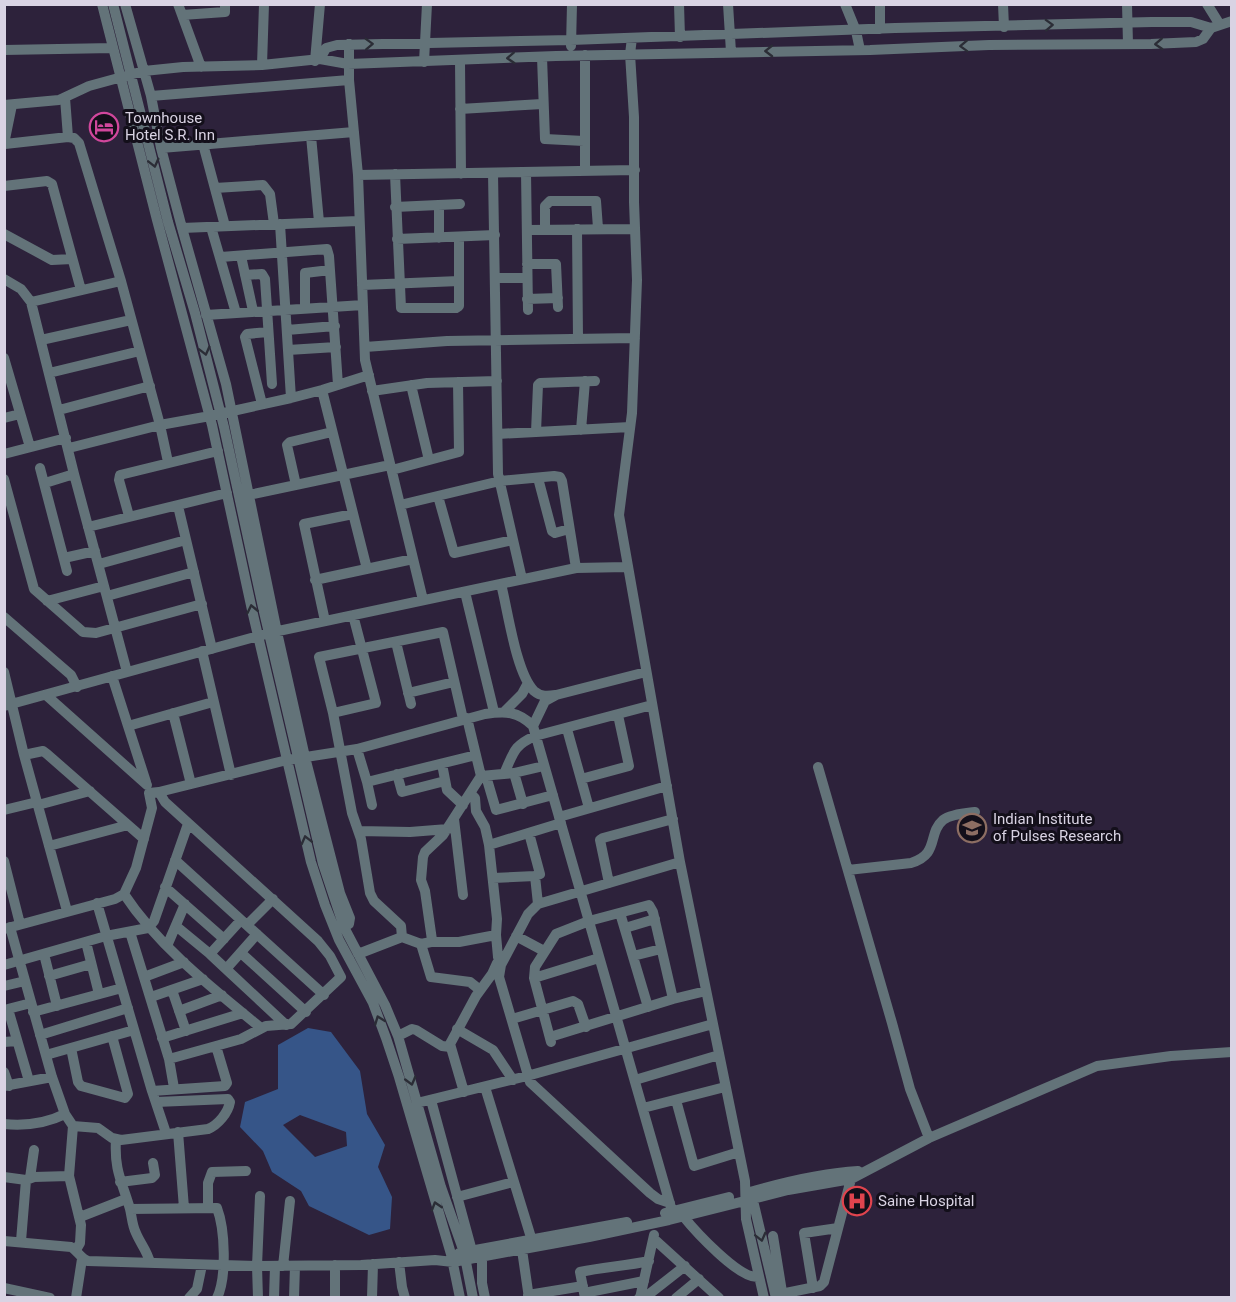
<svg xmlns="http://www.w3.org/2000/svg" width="1236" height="1302" viewBox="0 0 1236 1302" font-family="Roboto,sans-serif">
<rect width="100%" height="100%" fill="#2d223b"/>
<path fill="#365588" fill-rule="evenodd" d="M308 1028 331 1032 360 1071 367 1114 385 1145 378 1167 392 1197 390 1229 369 1235 309 1206 301 1191 272 1172 263 1151 240 1127 245 1102 278 1089V1045ZM300 1115 346 1132 347 1146 315 1157 283 1125Z"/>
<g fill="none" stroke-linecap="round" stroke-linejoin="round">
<path stroke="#637379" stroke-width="10" d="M102 4 157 220 212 425 252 610 311 862 325 905 339 940 373 1003 386 1038 399 1077 451 1254 460 1298
M113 4 168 222 195 313 224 427 264 612 323 864 344 927 385 1005 398 1036 441 1187 464 1252 473 1298
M125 4 151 96 161 148 182 228 226 384 277 632 305 757 340 893 350 918 349 924 344 927
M178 4 201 67
M679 4 680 37
M728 4 731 52
M845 4 856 31 860 50
M880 4V29
M1003 4 1004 27
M1127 4 1128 44
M1207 4 1220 25
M182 15 225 12V4
M632 38 630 54 634 117V202L637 280 632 413 619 515 680 862 745 1181 746 1219 764 1298
M349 44V80L358 175 365 360 423 600
M571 46 572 4
M4 50 113 48
M585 55V171
M542 57 545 139 584 141
M320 59 326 48 337 45 571 40 895 28 1152 22H1191L1211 28 1232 21
M315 61 320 4
M460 61 461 174
M424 62 427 4
M262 65 264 4
M151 96 349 80
M65 98 68 137
M4 105 59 100 89 86 144 71 183 67 262 65 320 59 348 64 556 56 870 50 989 45 1151 44 1196 42 1203 39 1211 28
M460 109 542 104
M311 136 319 222
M4 144 12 105
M5 144 68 137 74 138 79 143 121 281 160 425 168 462
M203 144 225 226
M161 148 354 132
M526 172 528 310
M493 173 498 474 522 579
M395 174 401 308H456L459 306V237
M358 175 635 170
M4 186 47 181 52 184 81 290
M215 188 263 185 270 194 274 224
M395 207 460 204
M280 224 291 398
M211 227 236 313
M182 228 358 221
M577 229 578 338
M527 230 635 229
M545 230V206L550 201H596L598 228
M4 234 52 260 72 259
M439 238V205
M397 239 495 235
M241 256 253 311
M221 257 327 249 329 256 338 385
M527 264H556L558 307
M245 275 262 274 265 279 272 384
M495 278H527
M4 279 21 289 31 302 74 474 127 672
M362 285 459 281
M527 299 558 298
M31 302 121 281
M305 307V273L330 270
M206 315 363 305
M287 330 335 326
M41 340 131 320
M365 347 447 341 635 338
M288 350 336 347
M4 358 30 447
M49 373 140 351
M411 385 429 460
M322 390 367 569
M372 391 427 383 497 381
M262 404 245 337 247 334 268 332
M59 410 150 386
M4 418 20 414
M581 430 585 381
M536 432 538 385 540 383 595 381
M498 434 630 427
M69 448 160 425 210 416 291 398 322 390 369 375
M4 454 66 438
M40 468 67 571
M392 470 459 452 458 382
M538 478 552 531 555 533 569 529
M4 479 34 589 83 632 96 633 202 604
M45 483 74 474
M296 485 287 445 290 442 332 432
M249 495 390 465
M438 496 454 553 513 540
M400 505 500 481 554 476 560 477 562 481 576 568
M178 506 212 649
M129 516 119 480 120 475 218 451
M88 527 227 493
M64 558 95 551
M99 564 186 540
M315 580 413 559
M501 584C508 611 516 673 534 691 541 697 548 696 556 695L646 672
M465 592 494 712
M107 596 194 572
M47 601 104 586
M4 617 71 675 77 687
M325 621 304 524 353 514
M396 642 411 704
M202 651 231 775
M4 672 24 755 67 911
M112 676 128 726 213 702
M408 693 454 682
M46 695 147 785
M4 706 269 633 576 568 627 567
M505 711 522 694 528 683
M173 713 191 784
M333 713 376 703 353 615
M463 719 443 632 319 657 333 713 352 813 361 839 370 893 374 901 401 926 402 937 421 944 431 942 432 940 425 891 421 880 423 857 425 852 443 835 481 776 467 718
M128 726 146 782
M533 726 545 701 556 695
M567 729 589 808
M357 749 367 782 372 805
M24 755 43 751 47 754 144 839
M442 764 447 790 463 805
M818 767 892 1023 910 1089 929 1138
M514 773 523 804
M397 774 402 792 445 781
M504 774C514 752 513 746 535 736L652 705
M481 776 514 773 544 766
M486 776 496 810 553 795
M581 779 629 766 618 715
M367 782 476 755
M159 792 165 802 318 941 330 956 341 977 291 1024 266 1026 241 1039 169 1059
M471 794 475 798 476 811 485 827 489 845
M38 805 90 791
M4 810 37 802
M559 817 667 786
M454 819 463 895
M359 831 410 832 448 829
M49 846 128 825
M175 860 324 995
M4 861 20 924
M848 870 911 863C940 854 927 834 943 820 951 814 966 813 975 812
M535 876 538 904
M493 878 535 876 540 874 529 833
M609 883 600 840 603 838 673 819
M165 887 224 939
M124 894C159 947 212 988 261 1028
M97 903 152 1091 166 1133
M620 913 648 1007
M241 920 210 954 226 969 257 934
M247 925 273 899
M176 926 210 954
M10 927 52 1077 65 1114 73 1126 69 1176 81 1225 80 1243 76 1250
M625 928 655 919
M4 929 115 899 124 894 136 868 152 808 149 793 159 792 287 760 357 749 485 714C505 711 518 711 533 726L674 1218
M130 932 169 1059 174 1088
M496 935 498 957 501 965
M516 936 544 951
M86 942 99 994
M431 942H459L496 935 497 919 489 845 561 823
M421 944 431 977 470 982 480 990
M167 946 185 904
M241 953 306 1012
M44 954 57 1006
M358 954 402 937
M633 956 661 949
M4 965 106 936 148 928 154 921 188 824
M226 969 286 1025
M49 976 91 964
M144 977 184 962
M534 978 535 967 556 934 589 921 649 905 653 912 673 999
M4 986 25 981
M172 990 186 1031
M151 997 203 979
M8 1009 29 1081
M4 1010 31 1003
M179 1011 222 995
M33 1012 122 988
M512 1019 573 1001 578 1004 586 1027
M457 1029 493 1050 513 1080
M40 1035 128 1008
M398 1036 412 1029 416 1030 442 1046 450 1047
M550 1037 673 999 706 991
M162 1038 243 1013
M4 1042 17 1041
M551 1042 534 978 599 958
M71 1048 78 1082 81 1086 125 1098 128 1094 112 1036
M46 1055 134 1030
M4 1072 9 1086
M635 1080 719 1055
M4 1086 52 1077
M485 1087 533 1244
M152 1091 225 1086 227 1083 216 1046
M464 1092 450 1044 476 996 492 974 497 963
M431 1100 472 1251
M676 1100 694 1166 739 1152
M417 1103 527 1076 713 1024
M643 1108 725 1087
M4 1124C25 1126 47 1123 65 1114
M73 1126 98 1128 112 1138 121 1140 208 1129C218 1125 228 1113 230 1102L228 1099 156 1102
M178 1132 184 1208
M116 1139C114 1171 122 1181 130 1209 132 1217 132 1225 136 1233 140 1243 148 1252 150 1263
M4 1177 26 1180 21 1241
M30 1178 34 1150
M26 1180 34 1177 69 1176
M120 1182 152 1178 155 1175 153 1163
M750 1192C785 1182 821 1173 858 1171
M751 1192 776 1298
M457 1197 513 1182
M670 1203 658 1199 650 1193 530 1082 499 977 501 965 528 914 538 904 680 862
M208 1207V1183L212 1172 246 1171
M130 1209 217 1208C225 1229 227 1277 217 1298
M665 1213 729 1197
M683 1216C695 1231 739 1279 758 1277
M80 1217 126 1199
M773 1236 783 1298
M654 1239 719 1298
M4 1241 71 1247C78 1251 80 1258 88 1261L257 1266 361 1265 435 1260 453 1262 589 1237 669 1220 788 1190 851 1179 929 1138 1097 1066 1171 1056 1232 1052
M522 1250 529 1298
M459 1253 627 1222
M482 1257V1283L485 1298
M399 1262 402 1287 405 1298
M335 1265V1298
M283 1266 290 1201
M4 1288 50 1298
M813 1288 804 1233 838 1228
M584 1293 644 1281
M528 1295 583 1286
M776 1295 820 1286 824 1282 851 1179
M76 1298 82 1259
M189 1298 197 1289 202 1265
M258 1298 257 1266 260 1196
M274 1298 275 1266
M294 1298 295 1266
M372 1298 373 1264
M585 1298 580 1272C603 1267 626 1266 649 1261
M639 1298 648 1295 685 1266
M640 1298 654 1235
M676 1298 699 1279"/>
</g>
<defs><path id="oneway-chevron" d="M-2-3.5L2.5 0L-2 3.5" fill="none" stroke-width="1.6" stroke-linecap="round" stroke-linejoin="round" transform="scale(1.5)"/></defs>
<g stroke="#2b2d36">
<use href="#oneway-chevron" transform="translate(1049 25) rotate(-2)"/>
<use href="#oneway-chevron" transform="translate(369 44) rotate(-2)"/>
<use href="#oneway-chevron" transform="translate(1159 44) rotate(177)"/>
<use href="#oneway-chevron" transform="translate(964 46) rotate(178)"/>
<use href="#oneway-chevron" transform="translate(769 51) rotate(179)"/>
<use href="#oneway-chevron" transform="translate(511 58) rotate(177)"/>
<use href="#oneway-chevron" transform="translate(154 163) rotate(76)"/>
<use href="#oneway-chevron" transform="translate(205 351) rotate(76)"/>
<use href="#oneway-chevron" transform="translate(252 609) rotate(-102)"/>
<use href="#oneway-chevron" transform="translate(306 840) rotate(-104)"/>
<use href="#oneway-chevron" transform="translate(379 1020) rotate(-111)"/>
<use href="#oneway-chevron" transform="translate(411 1081) rotate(75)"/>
<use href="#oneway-chevron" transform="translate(436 1206) rotate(-107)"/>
<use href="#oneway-chevron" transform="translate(761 1237) rotate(76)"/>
</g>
<defs>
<g id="hotel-ring" transform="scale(1.5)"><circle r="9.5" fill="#130f1a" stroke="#d1479c" stroke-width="1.5"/><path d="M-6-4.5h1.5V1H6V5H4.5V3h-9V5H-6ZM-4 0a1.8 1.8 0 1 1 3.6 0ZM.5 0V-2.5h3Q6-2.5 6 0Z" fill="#d1479c"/></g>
<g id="university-ring" transform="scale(1.5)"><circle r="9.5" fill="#130f1a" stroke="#8d6e63" stroke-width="1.5"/><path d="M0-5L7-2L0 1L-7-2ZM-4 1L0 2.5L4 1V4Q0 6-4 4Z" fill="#8d6e63"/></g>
<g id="hospital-ring" transform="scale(1.5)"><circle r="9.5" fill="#130f1a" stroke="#e0444e" stroke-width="1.5"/><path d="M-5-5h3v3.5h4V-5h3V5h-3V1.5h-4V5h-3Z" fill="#e0444e"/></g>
</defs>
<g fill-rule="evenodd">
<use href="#hotel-ring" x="104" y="127"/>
<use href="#university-ring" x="972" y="828"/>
<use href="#hospital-ring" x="857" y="1201"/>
</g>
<g text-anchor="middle" stroke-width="6" stroke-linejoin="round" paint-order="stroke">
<g font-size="15" fill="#d9d3e3" stroke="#130f1a" text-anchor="start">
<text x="125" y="123">Townhouse<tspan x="125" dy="17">Hotel S.R. Inn</tspan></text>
<text x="993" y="824">Indian Institute<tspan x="993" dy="17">of Pulses Research</tspan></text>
<text x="878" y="1206">Saine Hospital</text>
</g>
</g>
<rect width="1236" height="1302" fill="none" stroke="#d9d3e3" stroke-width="12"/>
</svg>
